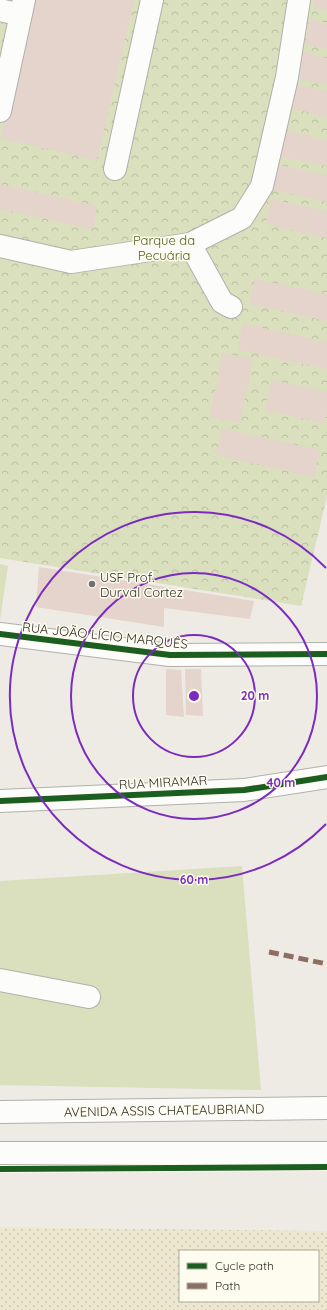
<svg xmlns="http://www.w3.org/2000/svg" width="327" height="1310" viewBox="0 0 327 1310" font-family="Quicksand,sans-serif">
<defs>
<pattern id="forest-crowns" width="20" height="18" patternUnits="userSpaceOnUse"><rect width="20" height="18" fill="#dadfbd"/><path d="M2 6a3 3 0 1 1 6 0M12 15a3 3 0 1 1 6 0" fill="none" stroke="#bbc0a3"/></pattern>
<pattern id="sand-dots" width="8" height="8" patternUnits="userSpaceOnUse"><rect width="8" height="8" fill="#ede7cf"/><path d="M2 2h.1M6 6h.1" fill="none" stroke="#ccc6b2" stroke-width="1.8" stroke-linecap="round"/></pattern>
</defs>
<rect width="100%" height="100%" fill="#eeebe4"/>
<path fill="#dadfbd" d="M0 564 8 566 0 620Z
M242 866 261 1090 0 1085V881Z"/>
<path fill="url(#forest-crowns)" d="M0 0H327V496L301 606 0 558Z"/>
<path fill="url(#sand-dots)" fill-rule="evenodd" d="M0 1227 327 1231V1310H0ZM180 1251H318V1301H180Z"/>
<path fill="#e4d4cb" d="M30 0H134L97 160 0 138Z
M314 0H327V10L313 7Z
M310 19 327 23V49L305 44Z
M302 52 327 58V85L297 78Z
M291 84 327 91V117L286 107Z
M285 130 327 140V166L279 156Z
M279 165 327 175V202L273 190Z
M0 184 97 206 93 229 0 209Z
M271 199 327 211V238L266 224Z
M255 279 327 294V321L249 304Z
M243 324 327 342V369L238 350Z
M222 353 253 359 240 423 210 417Z
M271 380 327 392V411L324 423 265 410Z
M222 429 320 450 314 477 216 455Z
M39 567 254 601 250 619 164 608V627L36 607Z
M166 669 181 670 184 717 166 715Z
M185 669H201L203 716 186 715Z"/>
<g fill="none" stroke-linecap="round" stroke-linejoin="round">
<g stroke="#b2b0ab" stroke-width="24">
<path id="minor" d="M0 10 20 15
M0 111 24 0
M115 169 152 0
M190 244 222 302 231 307
M0 246 71 262 190 244 242 218 262 186 287 77 299 0
M0 634 170 655 327 654
M0 801 244 790 327 777
M0 980 89 997"/>
</g>
<g stroke="#b2b0ab" stroke-width="24">
<path id="highway" d="M0 1112 327 1108
M0 1153H327"/>
</g>
<use href="#minor" stroke="#fcfcfb" stroke-width="22"/>
<use href="#highway" stroke="#fcfcfb" stroke-width="22"/>
<path stroke="#8d6e63" stroke-width="5" stroke-dasharray="10 5" stroke-linecap="butt" d="M269 952 327 964"/>
<g stroke="#fefbef" stroke-width="8">
<path id="cycleway" d="M0 634 170 655 327 654
M0 801 244 790 327 777
M0 1169 327 1167"/>
</g>
<use href="#cycleway" stroke="#1b5e20" stroke-width="6"/>
</g>
<g fill="none" stroke="#7b2cbf" stroke-width="2">
<circle cx="194" cy="696" r="61"/>
<circle cx="194" cy="696" r="123"/>
<path d="M326 824A184 184 0 1 1 326 568"/>
</g>
<circle fill="#72706b" stroke="#fefbef" stroke-width="1.5" cx="92" cy="584" r="4"/>
<g text-anchor="middle" stroke-width="3" stroke-linejoin="round" paint-order="stroke">
<g font-size="13" fill="#535e1e" stroke="#fefbef">
<text x="164" y="245">Parque da<tspan x="164" dy="15">Pecuária</tspan></text>
</g>
<g font-size="13" fill="#302e2a" stroke="#fefbef" text-anchor="start">
<text x="100" y="582">USF Prof.<tspan x="100" dy="15">Durval Cortez</tspan></text>
</g>
<g font-size="13" fill="#302e2a" stroke="#fefbef">
<text transform="translate(105 635) rotate(6)" y="5">RUA JOÃO LÍCIO MARQUÊS</text>
<text transform="translate(163 782) rotate(-3)" y="5">RUA MIRAMAR</text>
<text transform="translate(164 1110) rotate(-1)" y="5">AVENIDA ASSIS CHATEAUBRIAND</text>
</g>
</g>
<circle cx="194" cy="696" r="6" fill="#7b2cbf" stroke="#fefbef" stroke-width="2"/>
<g font-size="12" text-anchor="middle" font-weight="bold" fill="#7b2cbf" stroke="#fefbef" stroke-width="3" stroke-linejoin="round" paint-order="stroke">
<text x="255" y="700">20 m</text>
<text x="281" y="787">40 m</text>
<text x="194" y="884">60 m</text>
</g>
<rect x="179" y="1250" width="140" height="52" fill="#fefbef" stroke="#aca9a0"/>
<rect x="187" y="1263" width="20" height="6" fill="#1b5e20" stroke="#aca9a0"/>
<text x="215" y="1270" font-size="12" fill="#302e2a">Cycle path</text>
<rect x="187" y="1283" width="20" height="6" fill="#8d6e63" stroke="#aca9a0"/>
<text x="215" y="1290" font-size="12" fill="#302e2a">Path</text>
</svg>
